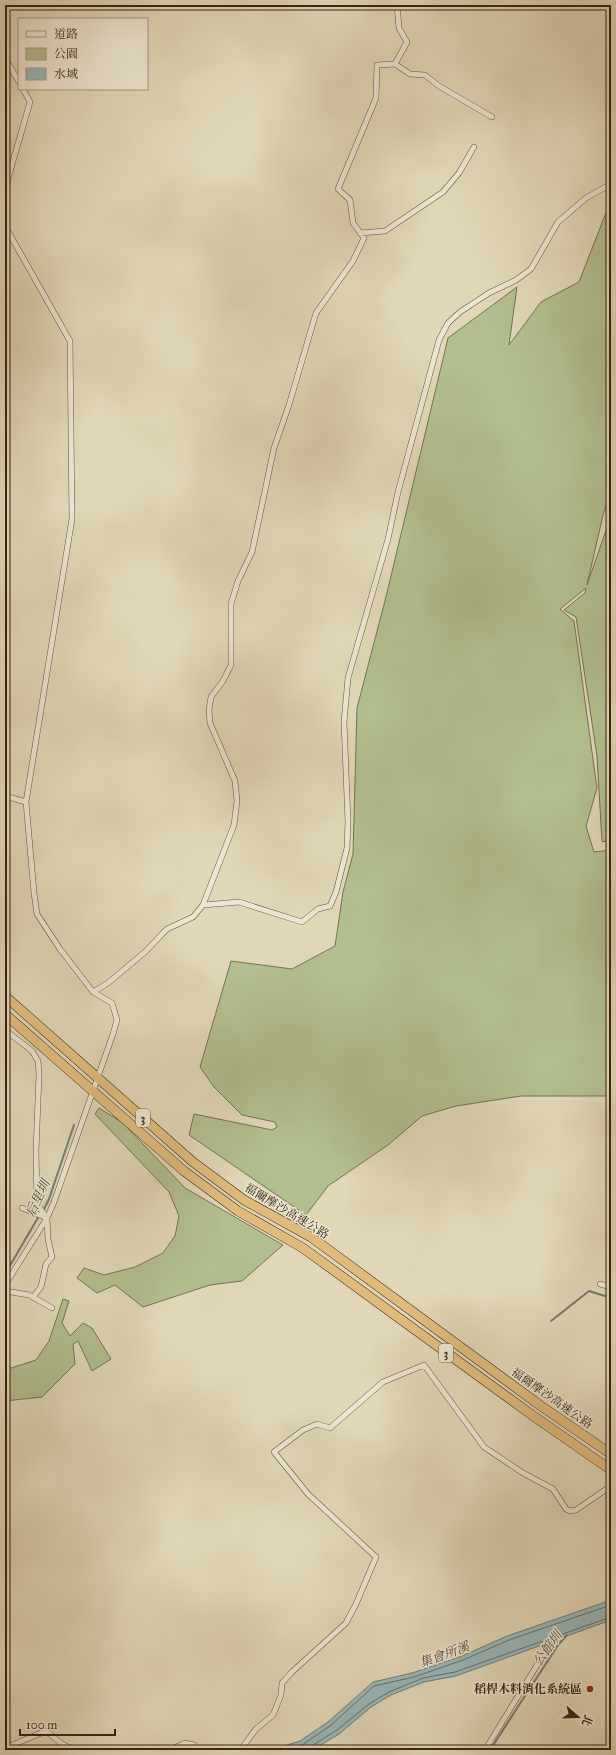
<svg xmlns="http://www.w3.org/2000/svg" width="616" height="1755" viewBox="0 0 616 1755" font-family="'IM FELL Great Primer','Noto Serif TC',serif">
<rect width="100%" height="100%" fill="#e1d7b8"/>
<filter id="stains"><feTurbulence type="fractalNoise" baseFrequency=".005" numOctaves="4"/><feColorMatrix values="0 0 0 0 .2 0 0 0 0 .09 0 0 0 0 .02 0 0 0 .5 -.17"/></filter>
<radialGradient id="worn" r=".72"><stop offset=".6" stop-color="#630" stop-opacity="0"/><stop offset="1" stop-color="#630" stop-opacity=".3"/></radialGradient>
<path fill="#b2be8f" stroke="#747252" d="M611 200V492L603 515 587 585 611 516V840L602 842 597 756 576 617 564 610 585 593 586 588 560 609 574 621 597 788 586 826 594 852 611 850V1096H521L456 1106 422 1116 388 1145 328 1186 306 1215 189 1135 194 1114 272 1130 277 1127 275 1122 242 1115 214 1087 200 1067 231 961 292 969 335 946 343 892 353 854 357 708 386 597 448 338 517 287 509 345 541 302 579 282Z
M99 1108 123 1123 185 1188 283 1245 242 1281 210 1285 143 1307 115 1285 97 1293 77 1278 84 1268 104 1275 135 1267 163 1253 175 1236 179 1216 169 1192 95 1114Z
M63 1299 69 1301 62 1323 70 1336 83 1323 92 1328 111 1359 92 1371 78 1341 73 1344 75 1364 42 1397 5 1401V1370L36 1360 49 1341Z"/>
<path fill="#98b7b9" stroke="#707d77" d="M611 1600V1620L456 1676 424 1682 391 1695 371 1707 339 1734 312 1750H271L300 1741 328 1722 373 1682 412 1673 462 1656 507 1636Z"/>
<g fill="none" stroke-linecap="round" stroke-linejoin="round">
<path stroke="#666e66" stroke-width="1" d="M285 1750 302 1745 330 1726 374 1686 414 1677 463 1660 509 1640 611 1605
M311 1750 313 1745 337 1730 369 1704 389 1692 423 1678 455 1672 611 1617"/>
<path stroke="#707d77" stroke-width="2" d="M43 1211 49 1199 74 1125
M5 1274 39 1216
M551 1321 589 1291 611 1298
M490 1750 558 1645 567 1635"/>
<g stroke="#60523d" stroke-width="6">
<path id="street" d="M5 58 19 82
M395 64 410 74 425 75 439 86 492 117
M5 189 30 102 23 89
M5 226 70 341 72 519 26 802 34 893 37 914 60 949 93 992 112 1003 117 1020 113 1034 54 1202 47 1218 5 1285
M360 233 385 231 443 192 459 173 474 147
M5 796 26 802
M203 905 234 825 237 801 235 781 210 723 209 710 211 697 223 681 231 665V604L238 581 252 552 274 448 289 405 316 313 353 261 364 238 353 223 350 200 338 189 376 98 377 65 395 64 407 42 399 28 397 5
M93 992 108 983 145 952 167 929 193 917 203 905 239 902 302 922 318 909 330 906 336 892 347 848 348 822 344 722 348 678 388 539 398 492 439 340 448 323 460 312 489 293 516 280 531 269 558 222 586 198 611 184
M5 1030 32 1051 38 1061 39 1074 36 1151 37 1204 47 1218 48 1239 52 1257 46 1264 41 1287 33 1297
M22 1208 47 1218
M600 1284 611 1287
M5 1291 29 1295 52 1308
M5 1748 46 1731 62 1744 74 1750
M170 1750 185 1743 194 1745 197 1750
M237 1750 242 1748 256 1729 273 1715 281 1695 282 1683 292 1672 346 1623 356 1604 376 1557 308 1494 274 1452 303 1430 317 1424 330 1428 383 1382 424 1365 484 1447 523 1473 553 1489 566 1509 570 1511 576 1510 611 1486
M485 1750 545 1652"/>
</g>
<g stroke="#352514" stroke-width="10">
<path id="highway" d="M5 996 193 1162 244 1200 311 1237 541 1406 611 1454
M5 1014 184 1171 238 1211 303 1248 532 1415 611 1470"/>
</g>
<use href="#street" stroke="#ece5d1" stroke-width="5"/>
<use href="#highway" stroke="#e0bc7c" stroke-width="9"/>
</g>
<circle fill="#8f2418" stroke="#ece5d1" stroke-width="1.5" cx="590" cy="1689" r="4"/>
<g text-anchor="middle" stroke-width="3" stroke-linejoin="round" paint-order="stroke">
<g fill="#ece5d1" stroke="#6c5f4d" stroke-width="1">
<rect x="136" y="1109" width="14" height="18" rx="3"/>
<rect x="439" y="1344" width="14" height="18" rx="3"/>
</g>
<g font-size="11" font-weight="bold" fill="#352514">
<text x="143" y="1122">3</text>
<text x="446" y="1357">3</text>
</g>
<g font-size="12" fill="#352514" stroke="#ece5d1">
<text transform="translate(287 1211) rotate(31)" y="4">福爾摩沙高速公路</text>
<text transform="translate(552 1398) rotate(35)" y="4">福爾摩沙高速公路</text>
</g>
<g font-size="12" font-weight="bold" fill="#352514" stroke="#ece5d1" text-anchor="end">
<text x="582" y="1693">稻桿木料消化系統區</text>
</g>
<g font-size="13" font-style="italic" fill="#4e4a3d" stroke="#ece5d1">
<text transform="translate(37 1198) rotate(-64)" y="5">后里圳</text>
<text transform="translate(547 1648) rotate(-54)" y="5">公館圳</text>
<text transform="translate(444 1654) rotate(-20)" y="5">集會所溪</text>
</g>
</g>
<rect width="616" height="1755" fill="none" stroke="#e1d7b8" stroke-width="20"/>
<rect x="6" y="6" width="604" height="1743" fill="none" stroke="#352514" stroke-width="2"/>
<rect x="10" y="10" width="596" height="1735" fill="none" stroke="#352514"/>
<rect x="18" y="18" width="130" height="72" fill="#ece5d1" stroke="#a39885"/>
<rect x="26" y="31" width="20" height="6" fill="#ece5d1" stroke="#a39885"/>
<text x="54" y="38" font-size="12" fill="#352514">道路</text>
<rect x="26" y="48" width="20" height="12" fill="#b2be8f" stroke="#a39885"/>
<text x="54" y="58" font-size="12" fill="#352514">公園</text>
<rect x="26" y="68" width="20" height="12" fill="#98b7b9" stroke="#a39885"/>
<text x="54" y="78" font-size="12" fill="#352514">水域</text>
<g transform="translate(578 1717) rotate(110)" stroke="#ece5d1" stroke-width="3" paint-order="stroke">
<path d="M0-3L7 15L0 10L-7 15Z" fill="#352514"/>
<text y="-6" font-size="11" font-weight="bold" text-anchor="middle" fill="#352514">北</text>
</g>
<path d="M20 1729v6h95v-6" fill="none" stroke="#352514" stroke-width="2"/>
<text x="26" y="1729" font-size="12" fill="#352514" stroke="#ece5d1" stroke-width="3" paint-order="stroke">100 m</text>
<rect width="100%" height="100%" filter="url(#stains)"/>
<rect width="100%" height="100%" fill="url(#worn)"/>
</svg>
